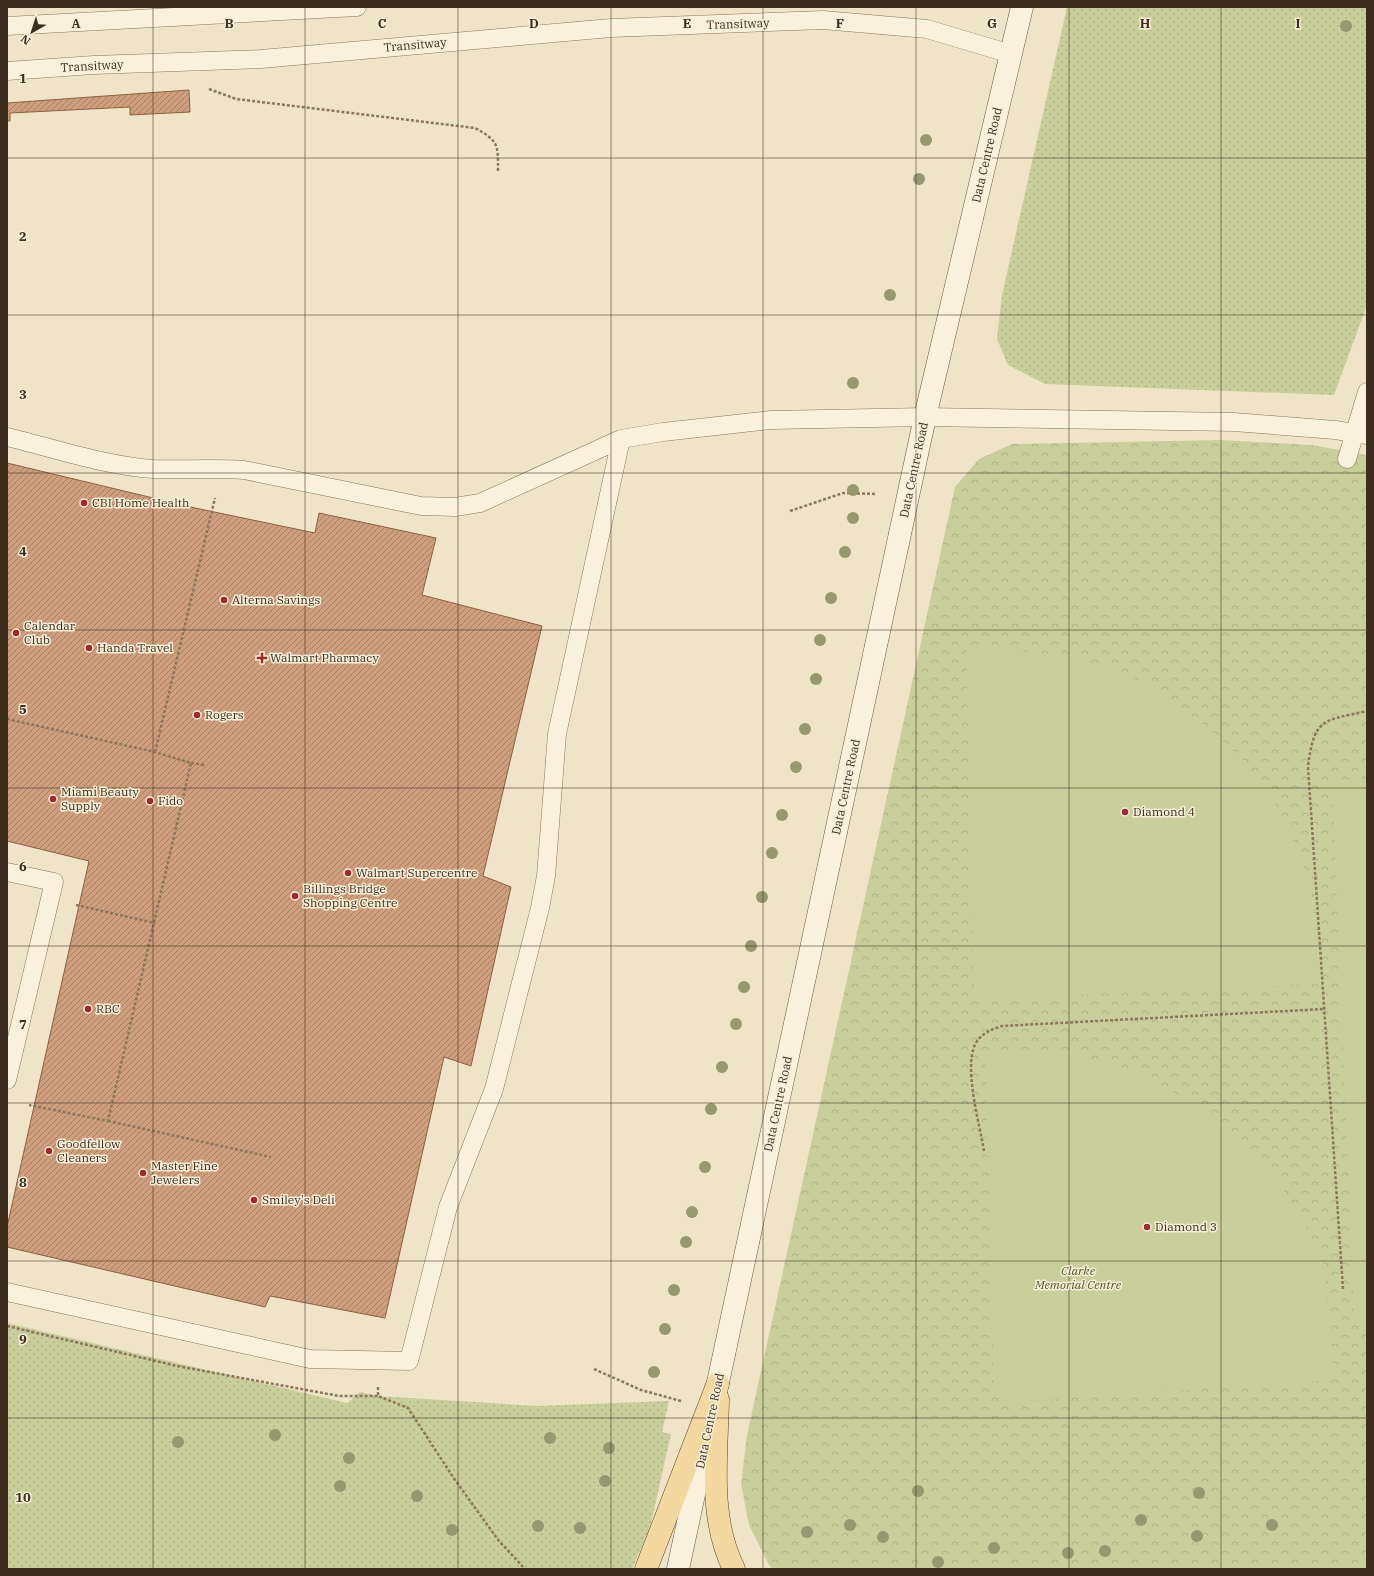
<svg xmlns="http://www.w3.org/2000/svg" width="1374" height="1576" viewBox="0 0 1374 1576" font-family="'IBM Plex Serif',serif">
<defs>
<pattern id="grass-dots" width="8" height="8" patternUnits="userSpaceOnUse"><rect width="8" height="8" fill="#c9cf9b"/><path d="M2 2h.1M6 6h.1" fill="none" stroke="#aeb285" stroke-width="1.8" stroke-linecap="round"/></pattern>
<pattern id="park-crowns" width="20" height="18" patternUnits="userSpaceOnUse"><rect width="20" height="18" fill="#c9cf9b"/><path d="M2 6a3 3 0 1 1 6 0M12 15a3 3 0 1 1 6 0" fill="none" stroke="#aeb285"/></pattern>
<pattern id="building-hatch" width="6" height="6" patternUnits="userSpaceOnUse"><rect width="6" height="6" fill="#cf9f7d"/><path d="M-1 1l2-2M0 6l6-6M5 7l2-2" fill="none" stroke="#a98266"/></pattern>
</defs>
<rect width="100%" height="100%" fill="#f0e4c8"/>
<path fill="url(#grass-dots)" d="M1067 7H1367V305L1334 395 1045 384 1008 365 997 339 1002 295Z
M7 1323 347 1403 360 1392 378 1396 536 1406 669 1401 662 1432 671 1434 650 1528 632 1569H7Z"/>
<path fill="url(#park-crowns)" d="M1220 440 1312 445 1367 455V1569H773L769 1565 749 1525 741 1484 747 1435 955 487 979 459 1012 444Z"/>
<path fill="#c9cf9b" d="M966 647 1064 655 1102 666 1138 680 1200 722 1242 759 1269 794 1290 830 1304 867 1320 942 1322 984 984 999 974 989Z
M1367 779V1320L1354 1321 1332 780Z
M985 1050 1067 1052 1137 1073 1196 1105 1235 1134 1275 1178 1302 1219 1323 1260 1330 1323 1334 1380 1007 1402 994 1392Z"/>
<path fill="url(#building-hatch)" stroke="#8d5f41" d="M189 90 190 112 130 115V107L10 113V121H7V103Z
M7 463 195 508 315 533 319 513 436 538 422 595 542 626 483 876 511 887 471 1066 444 1057 385 1318 270 1296 265 1307 7 1247V1227L89 861 7 841Z"/>
<g fill="none" stroke-linecap="round" stroke-linejoin="round">
<g stroke="#8d765c" stroke-width="19">
<path id="service" d="M7 26 357 7
M7 71 94 65 261 59 611 28 823 20 927 29 1011 54
M7 437C53 448 106 466 153 469 183 470 214 468 244 470L421 506 455 507 480 503 621 439 663 432 771 420 925 417 1234 422 1335 430 1367 435
M1347 459 1367 392
M7 872 54 882 7 1080
M7 1292 310 1359 409 1361 448 1207 494 1089 540 908 546 876 557 734 621 439"/>
</g>
<g stroke="#6f573f" stroke-width="23">
<path id="secondary" d="M678 1569 925 417 1022 7"/>
</g>
<g stroke="#5b4430" stroke-width="23">
<path id="primary" d="M718 1399C717 1456 708 1517 734 1569
M646 1569 718 1383"/>
</g>
<path stroke="#8d765c" stroke-width="2.5" stroke-dasharray="3 2" stroke-linecap="butt" d="M209 89 236 99 475 128C499 141 498 145 498 171
M790 511 843 493 877 494
M7 719 155 752 191 763 108 1121 29 1105
M155 752 215 498
M191 763 205 765
M76 905 155 923
M108 1121 271 1157
M984 1151C980 1126 961 1059 978 1040 984 1032 993 1029 1002 1026L1324 1009
M1343 1289 1308 767C1314 718 1322 721 1367 711
M7 1326 177 1366 339 1396H378
M594 1369 641 1390 681 1401
M378 1387V1396L408 1408 455 1480 499 1541 525 1569"/>
<use href="#service" stroke="#faf1dc" stroke-width="18"/>
<use href="#secondary" stroke="#faf1dc" stroke-width="22"/>
<use href="#primary" stroke="#f3d9a0" stroke-width="22"/>
</g>
<g fill="#96986f">
<circle cx="1346" cy="26" r="6"/>
<circle cx="926" cy="140" r="6"/>
<circle cx="919" cy="179" r="6"/>
<circle cx="890" cy="295" r="6"/>
<circle cx="853" cy="383" r="6"/>
<circle cx="853" cy="490" r="6"/>
<circle cx="853" cy="518" r="6"/>
<circle cx="845" cy="552" r="6"/>
<circle cx="831" cy="598" r="6"/>
<circle cx="820" cy="640" r="6"/>
<circle cx="816" cy="679" r="6"/>
<circle cx="805" cy="729" r="6"/>
<circle cx="796" cy="767" r="6"/>
<circle cx="782" cy="815" r="6"/>
<circle cx="772" cy="853" r="6"/>
<circle cx="762" cy="897" r="6"/>
<circle cx="751" cy="946" r="6"/>
<circle cx="744" cy="987" r="6"/>
<circle cx="736" cy="1024" r="6"/>
<circle cx="722" cy="1067" r="6"/>
<circle cx="711" cy="1109" r="6"/>
<circle cx="705" cy="1167" r="6"/>
<circle cx="692" cy="1212" r="6"/>
<circle cx="686" cy="1242" r="6"/>
<circle cx="674" cy="1290" r="6"/>
<circle cx="665" cy="1329" r="6"/>
<circle cx="654" cy="1372" r="6"/>
<circle cx="275" cy="1435" r="6"/>
<circle cx="550" cy="1438" r="6"/>
<circle cx="178" cy="1442" r="6"/>
<circle cx="609" cy="1448" r="6"/>
<circle cx="349" cy="1458" r="6"/>
<circle cx="605" cy="1481" r="6"/>
<circle cx="340" cy="1486" r="6"/>
<circle cx="918" cy="1491" r="6"/>
<circle cx="1199" cy="1493" r="6"/>
<circle cx="417" cy="1496" r="6"/>
<circle cx="1141" cy="1520" r="6"/>
<circle cx="850" cy="1525" r="6"/>
<circle cx="1272" cy="1525" r="6"/>
<circle cx="538" cy="1526" r="6"/>
<circle cx="580" cy="1528" r="6"/>
<circle cx="452" cy="1530" r="6"/>
<circle cx="807" cy="1532" r="6"/>
<circle cx="1197" cy="1536" r="6"/>
<circle cx="883" cy="1537" r="6"/>
<circle cx="994" cy="1548" r="6"/>
<circle cx="1105" cy="1551" r="6"/>
<circle cx="1068" cy="1553" r="6"/>
<circle cx="938" cy="1562" r="6"/>
</g>
<path fill="none" stroke="#3d2e20" stroke-width="1" stroke-opacity="0.55" d="M153 7V1569M305 7V1569M458 7V1569M611 7V1569M763 7V1569M916 7V1569M1069 7V1569M1221 7V1569M7 158H1367M7 315H1367M7 473H1367M7 630H1367M7 788H1367M7 946H1367M7 1103H1367M7 1261H1367M7 1418H1367"/>
<g fill="#9e2a2b" stroke="#f7eed8" stroke-width="1.5">
<circle cx="84" cy="503" r="4"/>
<circle cx="224" cy="600" r="4"/>
<circle cx="16" cy="633" r="4"/>
<circle cx="89" cy="648" r="4"/>
<path d="M260 652h4v4h4v4h-4v4h-4v-4h-4v-4h4z"/>
<circle cx="197" cy="715" r="4"/>
<circle cx="53" cy="799" r="4"/>
<circle cx="150" cy="801" r="4"/>
<circle cx="1125" cy="812" r="4"/>
<circle cx="348" cy="873" r="4"/>
<circle cx="295" cy="896" r="4"/>
<circle cx="88" cy="1009" r="4"/>
<circle cx="49" cy="1151" r="4"/>
<circle cx="143" cy="1173" r="4"/>
<circle cx="254" cy="1200" r="4"/>
<circle cx="1147" cy="1227" r="4"/>
</g>
<g text-anchor="middle" stroke-width="3" stroke-linejoin="round" paint-order="stroke">
<g font-size="12" fill="#3d2e20" stroke="#f7eed8">
<text transform="translate(738 24) rotate(-2)" y="4">Transitway</text>
<text transform="translate(415 45) rotate(-5)" y="4">Transitway</text>
<text transform="translate(92 66) rotate(-3)" y="4">Transitway</text>
<text transform="translate(987 155) rotate(-77)" y="4">Data Centre Road</text>
<text transform="translate(914 470) rotate(-78)" y="4">Data Centre Road</text>
<text transform="translate(846 787) rotate(-78)" y="4">Data Centre Road</text>
<text transform="translate(778 1104) rotate(-78)" y="4">Data Centre Road</text>
<text transform="translate(710 1421) rotate(-78)" y="4">Data Centre Road</text>
</g>
<g font-size="12" fill="#3d2e20" stroke="#f7eed8" text-anchor="start">
<text x="92" y="507">CBI Home Health</text>
<text x="232" y="604">Alterna Savings</text>
<text x="24" y="630">Calendar<tspan x="24" dy="14">Club</tspan></text>
<text x="97" y="652">Handa Travel</text>
<text x="270" y="662">Walmart Pharmacy</text>
<text x="205" y="719">Rogers</text>
<text x="61" y="796">Miami Beauty<tspan x="61" dy="14">Supply</tspan></text>
<text x="158" y="805">Fido</text>
<text x="1133" y="816">Diamond 4</text>
<text x="356" y="877">Walmart Supercentre</text>
<text x="303" y="893">Billings Bridge<tspan x="303" dy="14">Shopping Centre</tspan></text>
<text x="96" y="1013">RBC</text>
<text x="57" y="1148">Goodfellow<tspan x="57" dy="14">Cleaners</tspan></text>
<text x="151" y="1170">Master Fine<tspan x="151" dy="14">Jewelers</tspan></text>
<text x="262" y="1204">Smiley's Deli</text>
<text x="1155" y="1231">Diamond 3</text>
</g>
<g font-size="12" font-style="italic" fill="#4d5a26" stroke="#f7eed8">
<text x="1078" y="1275">Clarke<tspan x="1078" dy="14">Memorial Centre</tspan></text>
</g>
</g>
<g font-size="13" text-anchor="middle" font-weight="bold" fill="#3d2e20" stroke="#f7eed8" stroke-width="3" stroke-linejoin="round" paint-order="stroke">
<text x="76" y="28">A</text>
<text x="229" y="28">B</text>
<text x="382" y="28">C</text>
<text x="534" y="28">D</text>
<text x="687" y="28">E</text>
<text x="840" y="28">F</text>
<text x="992" y="28">G</text>
<text x="1145" y="28">H</text>
<text x="1298" y="28">I</text>
<text x="23" y="83">1</text>
<text x="23" y="241">2</text>
<text x="23" y="399">3</text>
<text x="23" y="556">4</text>
<text x="23" y="714">5</text>
<text x="23" y="871">6</text>
<text x="23" y="1029">7</text>
<text x="23" y="1187">8</text>
<text x="23" y="1344">9</text>
<text x="23" y="1502">10</text>
</g>
<rect width="1374" height="1576" fill="none" stroke="#3d2e20" stroke-width="16"/>
<g transform="translate(32 32) rotate(219)" stroke="#f7eed8" stroke-width="3" paint-order="stroke">
<path d="M0-3L7 15L0 10L-7 15Z" fill="#3d2e20"/>
<text y="-6" font-size="11" font-weight="bold" text-anchor="middle" fill="#3d2e20">N</text>
</g>
</svg>
